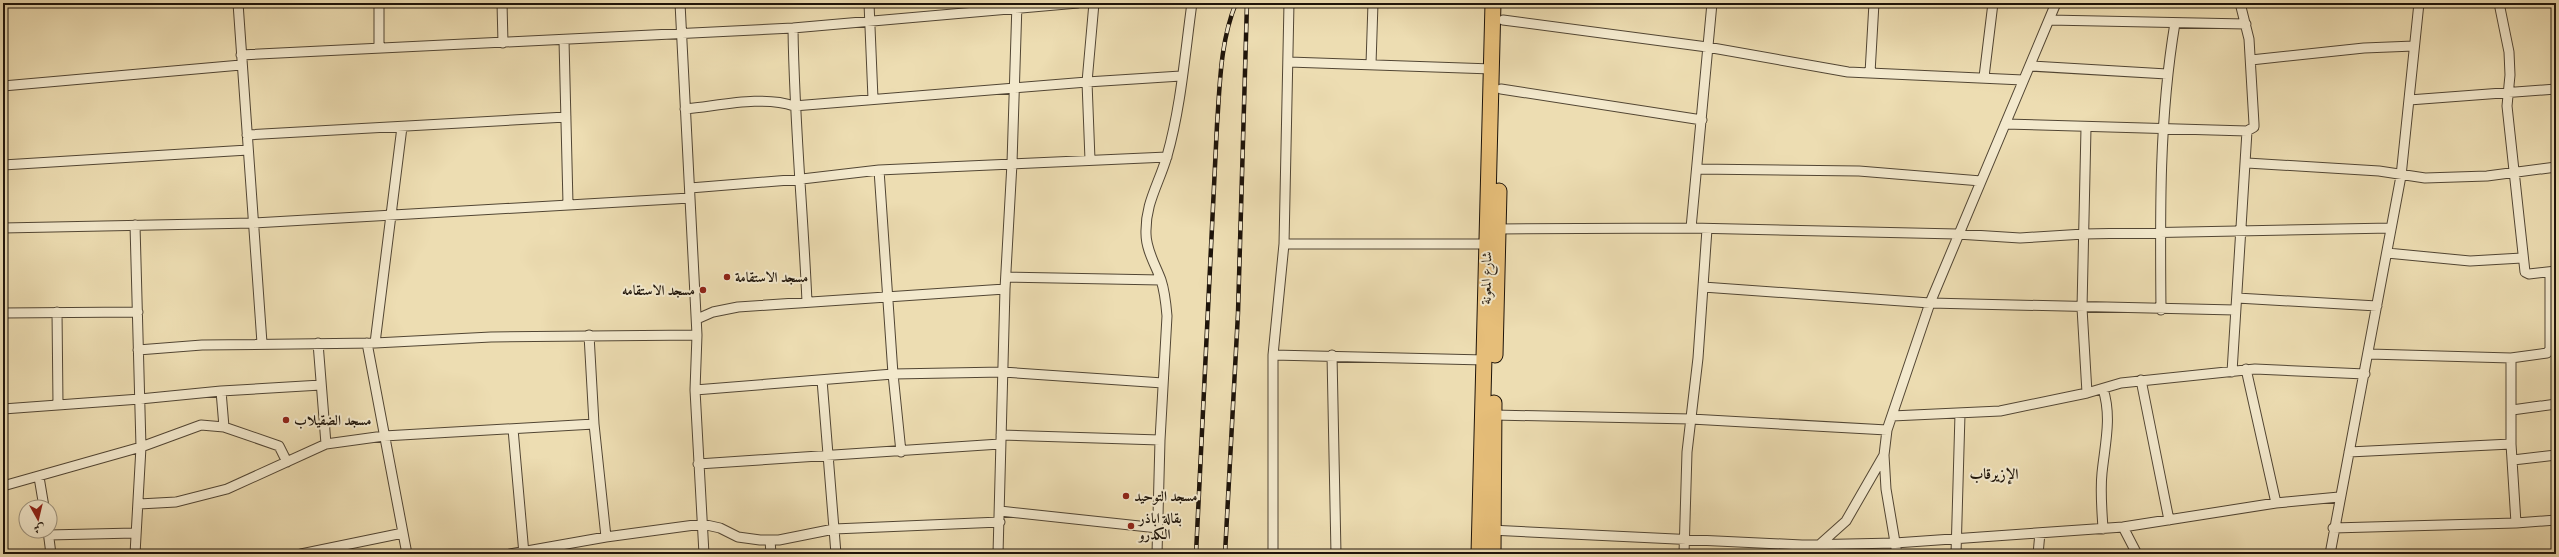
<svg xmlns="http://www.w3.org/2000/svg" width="2559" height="557" viewBox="0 0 2559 557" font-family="'IM FELL DW Pica',Amiri,serif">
<rect width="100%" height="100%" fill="#edddb2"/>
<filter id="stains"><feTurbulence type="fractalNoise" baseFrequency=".005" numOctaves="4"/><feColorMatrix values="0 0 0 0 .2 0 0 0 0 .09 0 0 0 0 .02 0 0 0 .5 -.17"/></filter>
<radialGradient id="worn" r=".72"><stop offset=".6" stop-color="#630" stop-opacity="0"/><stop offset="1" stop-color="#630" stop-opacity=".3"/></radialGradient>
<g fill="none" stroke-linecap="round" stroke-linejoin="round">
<g stroke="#524634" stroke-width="11">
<path id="minor" d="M238 3 262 343
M502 3 503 43
M680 3 697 335 695 390 704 554
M869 3 873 99
M2499 3 2509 52 2510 75 2507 106 2525 272 2529 274 2556 271
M1503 20 1707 47 1848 72 2023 80
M2049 20 2246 24
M793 28C794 119 803 210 807 302
M564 40 568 204
M379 48V3
M241 55 793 28 1078 3
M2251 60 2364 48 2414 46
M1289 62 1492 69
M1371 64 1373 3
M2030 66 2167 74
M1870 73 1874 3
M1984 77 1993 3
M3 86 241 65
M1501 89 1702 120
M2409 100 2556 89
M685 109C719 106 762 95 794 106L1087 82 1181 76
M2005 124 2247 131
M2086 128 2082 308 2087 393
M247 135 566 117
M1090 160 1087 82 1094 3
M2247 163 2379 171 2425 178 2487 176 2556 167
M3 165 248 150
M1697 169 1859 171 1981 181
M879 170 893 374 901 452
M690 188 802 179 879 170 1167 157
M3 228 253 223 690 198
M1691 228 1712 3
M1498 229 1691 228 1957 234 2020 238 2084 234 2391 228
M1284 244H1487
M2387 253 2470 261 2522 258
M1006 277 1161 280
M1703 287 1930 303 2235 310
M2237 298 2377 306
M2161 310C2160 214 2159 118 2175 23
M57 312 58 404
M3 313 138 312
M697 319 713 312 738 307 1005 289
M589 335 594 424 606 537
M318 343 326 444
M367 343 407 554
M375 343 402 127
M138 350 202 345 375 343 491 337 697 335
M2369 354 2511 358 2547 353 2550 349V272
M1273 355 1485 360
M1332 355 1336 554
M2511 358V444L2516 523
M2246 369 2276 503
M2232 372 2247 131 2254 127V124L2249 39 2240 3
M2141 380 2169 520
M2103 389C2112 417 2105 444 2102 473 2100 492 2102 510 2103 529
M695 390 893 374 1003 372 1163 383
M221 391 224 427
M3 409 140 399 221 391 321 385
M2512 410 2556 404
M1494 415 1691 419 1887 430
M1892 416 2000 411 2087 393 2121 383 2255 369 2365 374
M513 429 524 554
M1001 435 1160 440
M2349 452 2511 444
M2513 460 2556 455
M698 464 1000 444
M39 477 44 507
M3 486 141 447 201 425 224 427 279 446 287 462
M139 504 176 502 227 489 326 444 384 436 594 424
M1000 511 1158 528
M2123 527 2137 554
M2333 528 2516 523 2556 520
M1490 530 1802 545 1895 543 2123 527 2276 503 2339 497
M48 531 51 554
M48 535 135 533
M770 540 771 554
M135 554 141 447 135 225
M301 554 403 533
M510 554 606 537 702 524 720 528 738 537 760 540H779L834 529 822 380
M836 554 834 529 1000 522
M998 554 1005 289 1012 163 1017 3
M1157 554 1160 440 1167 316C1166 304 1165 292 1161 280 1156 266 1146 250 1146 234 1145 203 1159 184 1167 156 1181 107 1185 53 1192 3
M1273 554V355L1284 244 1289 3
M1684 554 1687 452 1698 358 1707 229
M1817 554 1818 546 1846 521 1884 455
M1897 554 1886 489 1884 455 1887 430 1930 303 2056 3
M1956 554 1960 414
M2038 554 2040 533
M2330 554 2401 176 2419 3"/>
</g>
<g stroke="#1e140a" stroke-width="17">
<path id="trunk" d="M1495 355 1499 191
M1479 554 1493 3
M1493 554 1494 403"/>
</g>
<use href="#minor" stroke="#f3e9cd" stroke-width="9"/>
<use href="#trunk" stroke="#e6be79" stroke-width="15"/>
<g stroke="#1e140a" stroke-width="4.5">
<path id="rail" d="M1196 554 1217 125C1220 84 1220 42 1236 3
M1225 554 1238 313 1247 3"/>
</g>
<use href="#rail" stroke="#f3e9cd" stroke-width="3" stroke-dasharray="9" stroke-linecap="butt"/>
</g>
<g fill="#8f2418" stroke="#f3e9cd" stroke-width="1.5">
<circle cx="727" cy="277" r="4"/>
<circle cx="703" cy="290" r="4"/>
<circle cx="286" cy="420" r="4"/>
<circle cx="1126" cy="496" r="4"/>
<circle cx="1131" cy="526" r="4"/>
</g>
<g text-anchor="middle" stroke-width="4" stroke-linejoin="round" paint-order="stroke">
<g font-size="14" font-weight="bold" fill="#1e140a" stroke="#f3e9cd" text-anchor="start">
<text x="735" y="282">مسجد الاستقامة</text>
<text x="695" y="295" text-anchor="end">مسجد الاستقامه</text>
<text x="294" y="425">مسجد الضقيلاب</text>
<text x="1134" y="501">مسجد التوحيد</text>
<text x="1139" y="523">بقالة اباذر<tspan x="1139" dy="16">الكدرو</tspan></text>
</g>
<g font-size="14" fill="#1e140a" stroke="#f3e9cd">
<text transform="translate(1486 278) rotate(-89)" y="5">شارع المعونة</text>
</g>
<g font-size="15" font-weight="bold" fill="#1e140a" stroke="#f3e9cd">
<text x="1994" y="479">الإزيرقاب</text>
</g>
</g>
<rect width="2559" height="557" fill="none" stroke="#edddb2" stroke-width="16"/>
<rect x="4" y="4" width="2551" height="549" fill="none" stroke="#1e140a" stroke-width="2"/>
<rect x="8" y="8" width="2543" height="541" fill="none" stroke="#1e140a"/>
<g transform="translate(38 519) rotate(172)"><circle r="19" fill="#f3e9cd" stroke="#9e947f"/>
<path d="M0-3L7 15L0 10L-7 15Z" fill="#8f2418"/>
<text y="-6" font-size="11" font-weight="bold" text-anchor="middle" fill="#1e140a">ش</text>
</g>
<rect width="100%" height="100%" filter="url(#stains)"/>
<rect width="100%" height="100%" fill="url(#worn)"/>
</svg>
